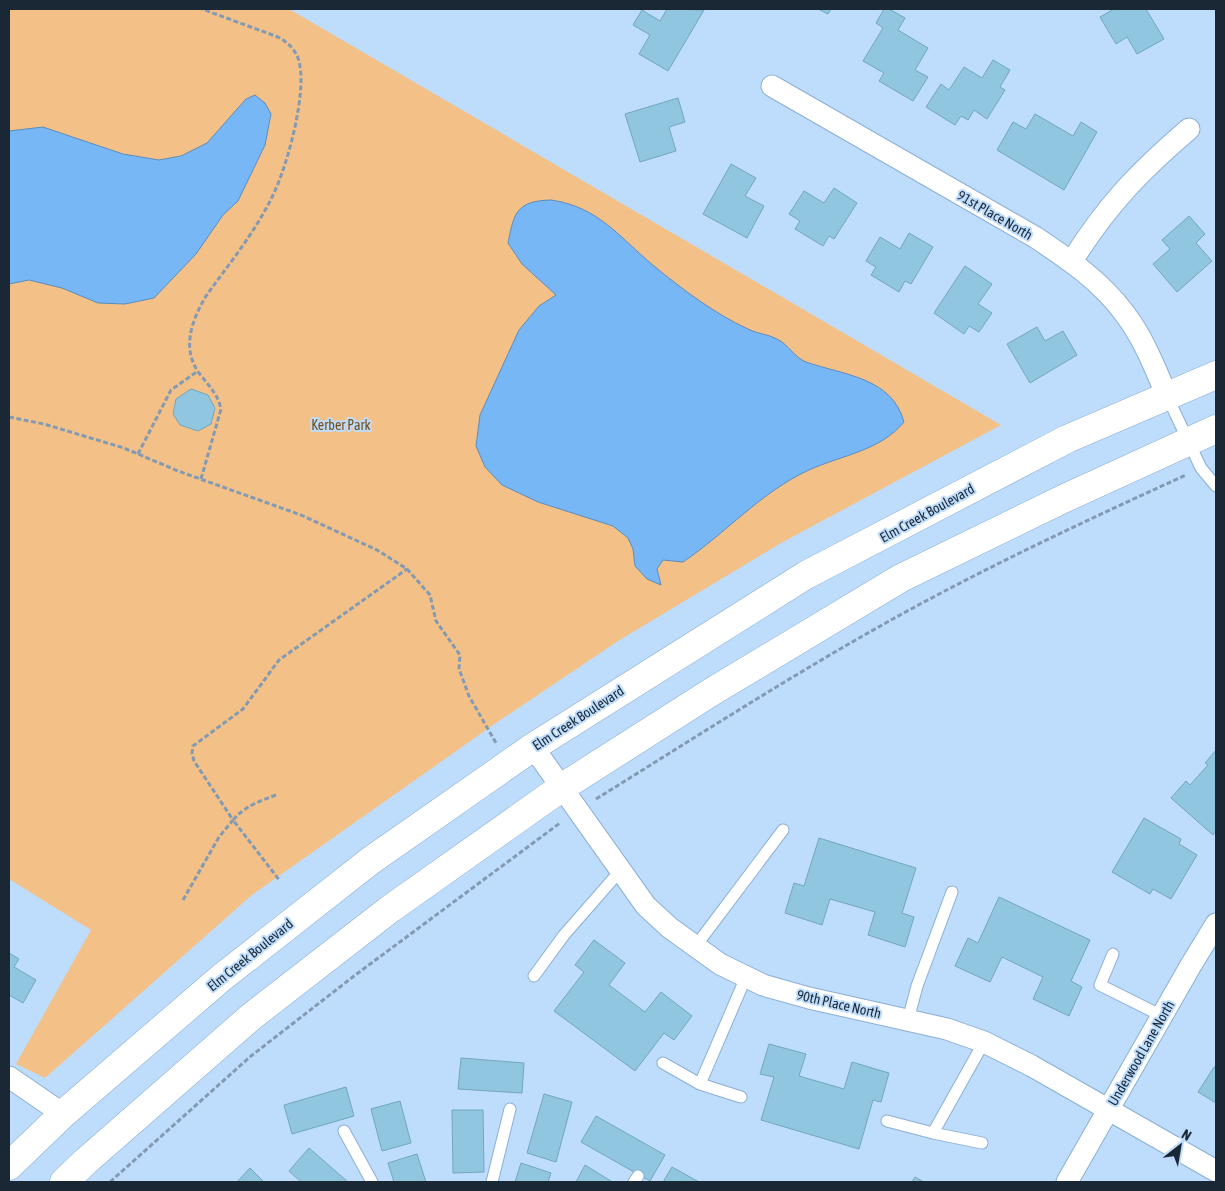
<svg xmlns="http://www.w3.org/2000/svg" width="1225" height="1191" viewBox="0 0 1225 1191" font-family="'Asap Condensed',sans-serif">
<rect width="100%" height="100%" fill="#bedcfb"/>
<path fill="#f3c187" d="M9 9H289L1001 425 781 543 618 641 496 723 252 895 45 1078 16 1064 91 930 9 879Z"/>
<path fill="#78b7f6" stroke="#5c8cbc" d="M255 95 265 103 271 114 265 145 238 201 223 215 196 254 154 298 125 304 98 303 62 288 29 280 9 284V131L43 127 123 154 159 160 181 156 207 143 246 99Z
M551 200C599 207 619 237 654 266 682 289 715 314 748 329 757 334 768 334 777 339 788 344 795 358 806 362 843 375 892 377 904 422 880 451 842 455 809 470 761 492 726 533 683 562L663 560 657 569 661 585 647 579 635 566 633 549 628 538 613 526 538 502 502 485 485 467 476 446 480 415 519 330 539 306 556 295 522 264 508 243C514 212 517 201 551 200Z"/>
<path fill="#90c6df" stroke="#72a6bf" d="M667 9 704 10 668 71 639 54 650 35 633 25 642 10 660 21Z
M818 9H831L828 14Z
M884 9H889L905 18 898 30 928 48 915 70 928 77 913 101 879 81 884 73 863 61 883 28 876 23Z
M1114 9H1146L1164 39 1137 54 1127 37 1116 44 1100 17Z
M993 60 1010 70 1000 87 1005 90 987 119 974 110 968 120 961 116 955 125 926 107 941 84 949 90 964 67 982 78Z
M678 98 685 122 669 127 676 151 640 162 625 114Z
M1035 114 1073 136 1081 122 1097 132 1064 190 997 150 1013 122 1026 129Z
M731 164 756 178 745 196 764 206 747 238 703 214Z
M834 188 857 203 834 239 829 236 823 246 795 229 800 221 789 214 804 191 824 203Z
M1189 216 1205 234 1196 243 1212 261 1177 292 1153 264 1170 249 1162 240Z
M909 233 933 247 911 284 905 281 899 292 871 275 876 267 866 261 880 237 900 249Z
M965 266 992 284 978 304 992 313 979 332 969 326 964 334 934 313Z
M1037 327 1045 341 1063 331 1077 355 1030 383 1007 344Z
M191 389 208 395 215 408 211 424 198 431 180 425 173 414 176 399Z
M1216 750V831L1213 835 1171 798 1186 781 1190 785 1208 765 1205 763Z
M1144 818 1181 839 1179 844 1197 855 1171 899 1153 889 1150 894 1112 872Z
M819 838 916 868 902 913 914 917 905 947 868 935 875 912 830 899 822 925 785 913 794 883 804 886Z
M999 897 1090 940 1071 981 1082 987 1069 1016 1033 999 1043 977 1002 957 990 982 955 966 968 938 978 943Z
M594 940 625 963 609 985 645 1012 661 992 692 1016 674 1040 664 1033 635 1071 554 1011 584 972 575 965Z
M9 953 19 959 14 967 36 980 23 1003 9 995Z
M769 1044 806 1054 799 1076 844 1089 852 1062 889 1073 881 1102 873 1100 859 1149 761 1120 774 1077 760 1074Z
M461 1058 524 1063 522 1093 458 1089Z
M1214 1067 1216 1068V1103L1198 1092Z
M346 1087 354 1116 292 1134 284 1105Z
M544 1094 572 1102 556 1162 527 1153Z
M400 1101 411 1143 382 1151 371 1109Z
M452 1110H483L484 1172 453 1173Z
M596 1116 665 1155 650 1181 581 1142Z
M309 1148 348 1182H301L289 1171Z
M417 1154 426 1182H394L388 1163Z
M521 1163 551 1173 548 1182H515Z
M585 1165 611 1181 610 1182H576Z
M672 1167 699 1182H663Z
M250 1168 264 1182H237Z
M915 1177 924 1182H912Z"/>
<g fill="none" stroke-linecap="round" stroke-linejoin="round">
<g stroke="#8bafd4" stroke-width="13">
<path id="lane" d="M1167 396 1201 468 1216 486
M695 947 783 830
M1113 954 1100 985 1162 1016
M534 976 564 935 620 871
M908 1020 917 986 952 892
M663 1063 700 1084
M741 1097 700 1084 746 977
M887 1121 933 1133
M344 1131 372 1182
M982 1143 933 1133 984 1042
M492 1182 510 1109
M634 1182 638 1176"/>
</g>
<g stroke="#8bafd4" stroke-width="23">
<path id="street" d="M772 86 1035 237C1068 259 1101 281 1125 314 1144 339 1155 368 1167 396
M1072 261C1107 205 1139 172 1189 129
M533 747 646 906 670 928 720 964 763 985 809 998 947 1029 984 1042 1032 1066 1216 1171
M9 1077 63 1114
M1067 1182 1191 965 1216 924"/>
</g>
<g stroke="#8bafd4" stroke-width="29">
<path id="secondary" d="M9 1166 63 1114 221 978 370 861 533 747 806 575 1067 439 1216 375
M64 1182 86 1161 252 1016 390 909 561 788 713 691 901 578 1063 499 1216 429"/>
</g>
<path stroke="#829ab3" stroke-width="3" stroke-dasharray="5 2.5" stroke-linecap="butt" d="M9 417 44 424 124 448 178 471 301 515 377 550 407 569 430 595 436 621 460 655 459 669 469 696 496 743
M138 454 171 390 198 371
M201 479 221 409C218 394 208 385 199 373 181 348 192 320 206 296 229 264 256 231 273 195 287 167 309 88 298 58 294 48 287 42 278 37L202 9
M276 795C260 801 245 806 233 820L280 881
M596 799C704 732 812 662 924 602 1010 556 1098 515 1186 475
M183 900 219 837 233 820 194 761 192 753 193 746 243 709 279 660 407 569
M110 1182 251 1056 354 976 560 823"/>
<use href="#lane" stroke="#fff" stroke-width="11"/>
<use href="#street" stroke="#fff" stroke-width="21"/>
<use href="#secondary" stroke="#fff" stroke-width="28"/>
</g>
<g text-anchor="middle" stroke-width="4" stroke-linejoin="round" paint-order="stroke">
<g font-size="14" fill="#1a2836" stroke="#bedcfb">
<text transform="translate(995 215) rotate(30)" y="5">91st Place North</text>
<text transform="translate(927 513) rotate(-29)" y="5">Elm Creek Boulevard</text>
<text transform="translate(578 718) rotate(-33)" y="5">Elm Creek Boulevard</text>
<text transform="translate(250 955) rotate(-39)" y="5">Elm Creek Boulevard</text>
<text transform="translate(839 1004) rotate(13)" y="5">90th Place North</text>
<text transform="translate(1141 1053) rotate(-60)" y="5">Underwood Lane North</text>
</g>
<g font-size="14" fill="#754d19" stroke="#bedcfb">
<text x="341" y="430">Kerber Park</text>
</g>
</g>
<rect width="1225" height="1191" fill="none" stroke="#1a2836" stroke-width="20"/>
<g transform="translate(1180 1146) rotate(31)" stroke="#bedcfb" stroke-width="4" paint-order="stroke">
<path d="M0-4L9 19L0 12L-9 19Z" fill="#1a2836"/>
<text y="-8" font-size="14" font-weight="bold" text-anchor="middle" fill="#1a2836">N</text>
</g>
</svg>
